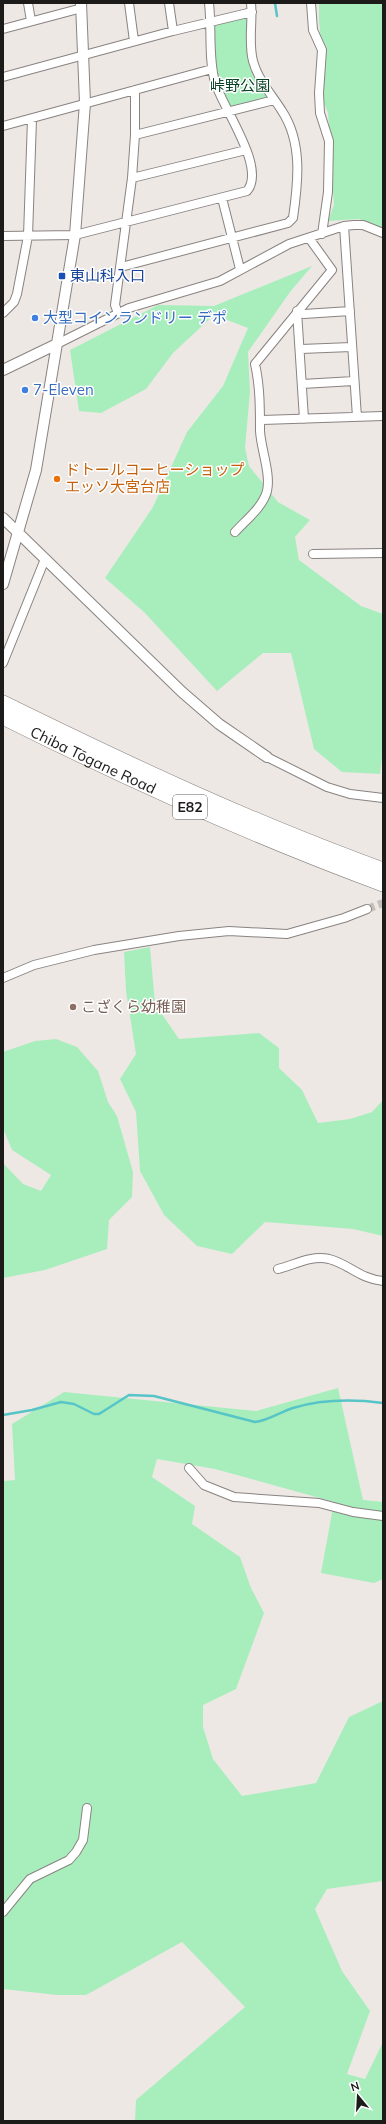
<svg xmlns="http://www.w3.org/2000/svg" width="386" height="2124" viewBox="0 0 386 2124" font-family="Mulish,'Noto Sans JP',sans-serif">
<rect width="100%" height="100%" fill="#eee8e5"/>
<path fill="#a8eebd" d="M319 3H383V229L359 219 328 221 334 205 328 113 322 98 324 75 319 20Z
M246 15 249 18 256 77 267 96 266 100 235 109 229 107C215 74 215 60 215 26L219 22Z
M312 266 290 292 248 352 250 392 245 448 249 466 278 502 310 520 295 537 299 560 361 606 383 614V749L380 774 342 772 314 749 291 653H263L217 691 144 612 105 578 153 507 187 432 223 386 248 328 214 315 173 353 146 389 101 413 79 411 70 350 158 305 214 306Z
M150 947 155 1004 179 1039 259 1033 279 1048V1068L302 1090 318 1123 350 1119 372 1112 383 1100V1236L353 1229 265 1222 232 1254 197 1246 164 1215 140 1171 136 1112 120 1079 136 1054 126 991 124 952Z
M56 1039 77 1047 98 1071 108 1102 117 1116 133 1172 132 1197 109 1220 107 1249 45 1270 3 1278V1163L23 1184 41 1191 51 1175 12 1150 3 1128V1052L35 1041Z
M338 1388 363 1500 383 1502V1579L374 1583 321 1573 334 1502 215 1469 157 1459 152 1477 195 1506 192 1524 240 1557 251 1588 264 1613 236 1689 203 1705V1727L213 1759 242 1796 316 1783 349 1717 383 1701V1881L327 1889 315 1909 342 1971 370 2011 347 2074 365 2079 383 2042V2121H135L136 2100 245 2007 182 1942 86 1995H57L3 1989V1481L15 1480 12 1424 64 1392 256 1411Z"/>
<g fill="none" stroke-linecap="round" stroke-linejoin="round">
<path stroke="#57c4c8" stroke-width="2.5" d="M275 3 277 16
M3 1415 32 1410 61 1402 74 1404 94 1414H99L129 1395 154 1396 255 1422C268 1421 280 1412 293 1408 323 1399 352 1399 383 1403"/>
<path stroke="#c4bfbc" stroke-width="8" stroke-dasharray="8 4" stroke-linecap="butt" d="M367 909 383 903"/>
<g stroke="#898381" stroke-width="10">
<path id="minor" d="M28 3 31 21
M129 3 134 41
M169 3 173 31
M311 3 313 30 322 50 319 93 320 113 329 141 328 192 322 234
M3 29 82 8
M3 77 173 31 252 12
M3 126 212 69
M135 135 274 100
M132 178 246 150
M222 198 240 269
M344 226 357 417
M3 236 75 235 247 191C267 168 222 107 215 82 208 57 212 29 209 3
M121 267 288 223 293 218C298 183 303 143 282 111 272 95 258 80 253 61 248 42 253 22 251 3
M297 311 304 419
M297 311 304 314 350 311
M3 313 14 302 17 294 28 236 32 119
M118 313 115 305 132 178 135 135V90
M57 344 129 308 220 281 289 244 344 226 354 225H363L383 233
M301 349 351 347
M302 384 354 381
M262 420 383 416
M235 532C245 521 263 507 267 491 271 474 261 449 260 431 260 408 260 386 255 364L332 270 309 238
M313 554 383 553
M3 663 45 559
M267 757 327 787 350 794 383 798
M3 978 34 965 94 950 179 936 229 931 287 934 344 918 367 909
M278 1269C294 1265 311 1255 329 1259 349 1264 360 1279 383 1281
M189 1468 204 1485 234 1497 319 1503 353 1512 383 1516
M3 1912 30 1879 69 1860 76 1852 83 1840 87 1808"/>
</g>
<g stroke="#898381" stroke-width="12">
<path id="tertiary" d="M3 370 57 344
M3 518 182 692 219 724 267 757
M3 584 36 470 75 235 85 103 81 3"/>
</g>
<g stroke="#898381" stroke-width="16">
<g id="motorway">
<path d="M3 703C127 764 253 823 383 870"/>
<path id="s1" d="M3 717C127 779 253 836 383 884"/>
</g>
</g>
<use href="#minor" stroke="#fff" stroke-width="8"/>
<use href="#tertiary" stroke="#fff" stroke-width="10"/>
<use href="#motorway" stroke="#fff" stroke-width="15"/>
</g>
<rect fill="#1a4fb4" stroke="#fff" stroke-width="1.5" x="58" y="272" width="8" height="8" rx="2"/>
<g fill="#3f7fe0" stroke="#fff" stroke-width="1.5">
<circle cx="35" cy="318" r="4"/>
<circle cx="25" cy="390" r="4"/>
</g>
<circle fill="#e8710a" stroke="#fff" stroke-width="1.5" cx="57" cy="479" r="4"/>
<circle fill="#8d6e63" stroke="#fff" stroke-width="1.5" cx="73" cy="1007" r="4"/>
<g text-anchor="middle" stroke-width="3" stroke-linejoin="round" paint-order="stroke">
<rect fill="#fff" stroke="#615f5f" stroke-width="1" x="173" y="795" width="34" height="24" rx="3"/>
<g font-size="14" font-weight="bold" fill="#1d1a1a">
<text x="190" y="812">E82</text>
</g>
<g font-size="15" fill="#0a4123" stroke="#fff">
<text x="240" y="91">峠野公園</text>
</g>
<g font-size="15" fill="#164399" stroke="#fff" text-anchor="start">
<text x="70" y="281">東山科入口</text>
</g>
<g font-size="15" fill="#366cbe" stroke="#fff" text-anchor="start">
<text x="43" y="323">大型コインランドリー デポ</text>
<text x="33" y="395">7-Eleven</text>
</g>
<g font-size="15" fill="#c56008" stroke="#fff" text-anchor="start">
<text x="65" y="475">ドトールコーヒーショップ<tspan x="65" dy="17">エッソ大宮台店</tspan></text>
</g>
<g font-size="15" fill="#1d1a1a" stroke="#fff">
<text dy="5" stroke="none"><textPath href="#s1" startOffset="100">Chiba Tōgane Road</textPath></text>
</g>
<g font-size="15" fill="#785e54" stroke="#fff" text-anchor="start">
<text x="81" y="1012">こざくら幼稚園</text>
</g>
</g>
<rect width="386" height="2124" fill="none" stroke="#1d1a1a" stroke-width="8"/>
<g transform="translate(358 2096) rotate(342)" stroke="#ffffff" stroke-width="3" paint-order="stroke">
<path d="M0-3L7 15L0 10L-7 15Z" fill="#1d1a1a"/>
<text y="-6" font-size="11" font-weight="bold" text-anchor="middle" fill="#1d1a1a">N</text>
</g>
</svg>
